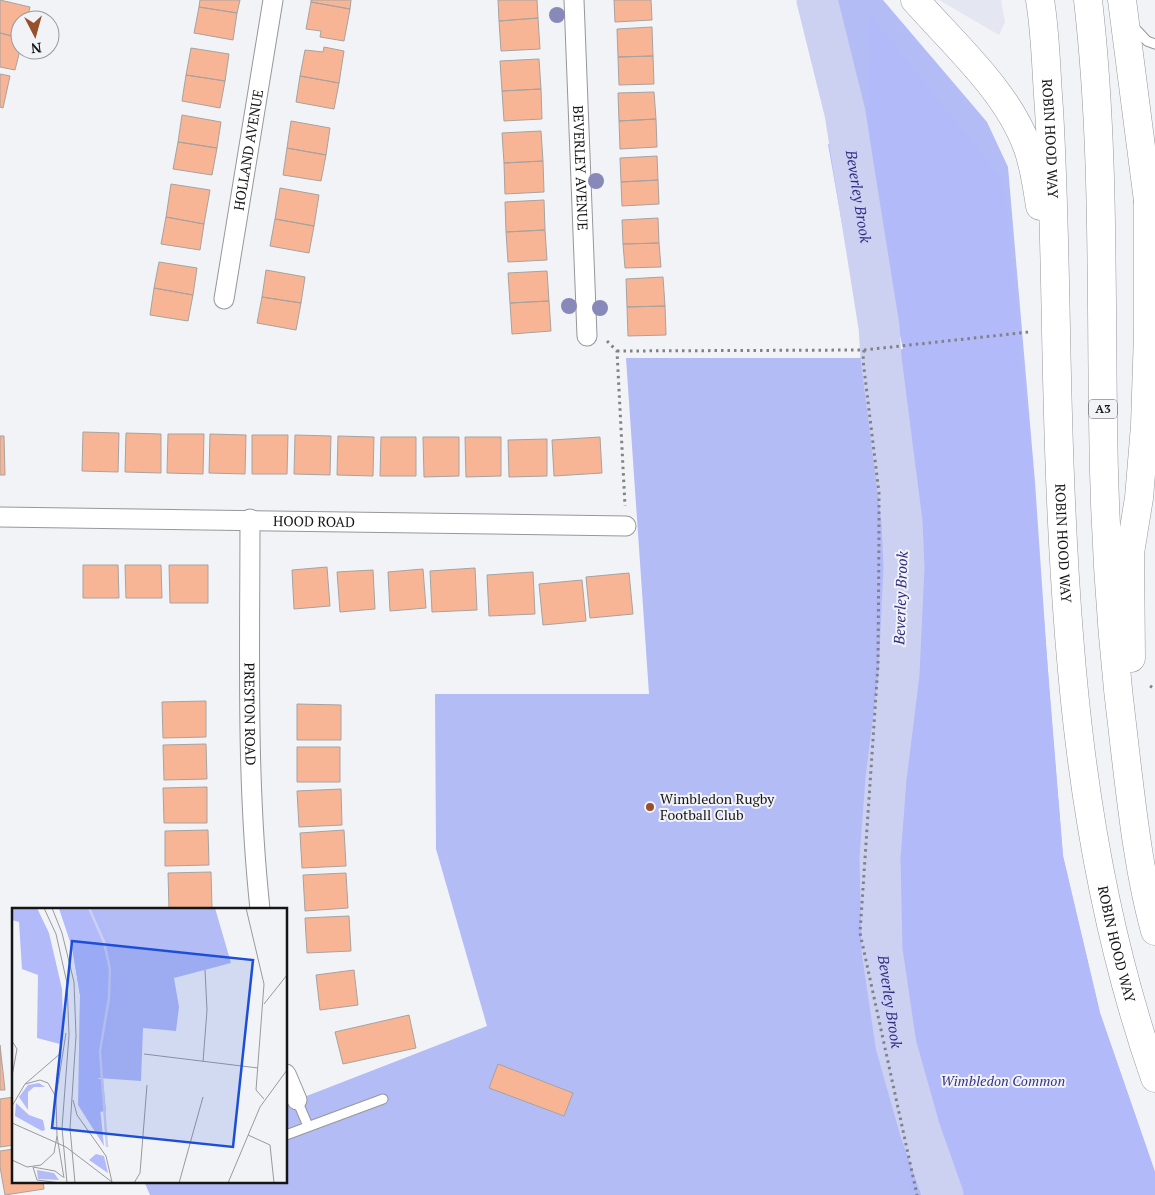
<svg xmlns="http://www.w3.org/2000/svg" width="1155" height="1195" viewBox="0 0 1155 1195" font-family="'PT Serif',serif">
<rect width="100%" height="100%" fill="#f2f3f7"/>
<path fill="#e4e6f2" d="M939 0H1001L1005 22 999 35Z"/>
<path fill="#b4bcf5" d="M831 0H883L987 122 1008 167 1035 482 1049 687 1063 856 1100 1013 1155 1172V1195H150L144 1181H286V1104L487 1026 436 849 435 694H649L626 358H859L903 349Z"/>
<path fill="#b2baf9" d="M870 15 1004 181 1030 447 1063 856 1100 1013 1155 1172V1195H912L856 931 875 664 877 493 859 358 904 349 900 335 862 338 828 144 867 137Z"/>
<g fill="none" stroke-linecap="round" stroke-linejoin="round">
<path stroke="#ccd1f1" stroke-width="41" id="s1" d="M817 0 845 113 852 158 879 327 881 358 902 522 904 567 899 674 886 779 880 858 882 950 896 1045 920 1130 943 1195"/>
</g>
<path fill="#f8b595" stroke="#a7a2a0" d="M0 0 30 7 27 20H20V38L0 33Z
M200 0H240L237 13 199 7Z
M311 0H351L350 9 311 2Z
M498 0H537L538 18 499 21Z
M614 0H651L652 20 615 22Z
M311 2 350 9 344 41 320 37 321 31 306 29Z
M199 7 237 13 233 40 194 33Z
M538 18 540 49 501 51 499 21Z
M652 27 653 56 618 57 617 29Z
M0 33 20 38V50L15 70 0 67Z
M324 47 344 51 339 83 300 76 305 50 323 52Z
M191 48 229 54 225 81 186 75Z
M653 56 654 84 619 85 618 57Z
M539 59 541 89 502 91 500 61Z
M0 74 10 76 3 108 0 107Z
M186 75 225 81 220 108 182 101Z
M300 76 339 83 334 109 296 102Z
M541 89 542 119 504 121 502 91Z
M654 92 656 119 619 121 618 93Z
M182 115 221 122 217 148 178 142Z
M656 119 657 147 620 149 619 121Z
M291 121 330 128 326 155 287 148Z
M541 131 543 161 504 163 502 133Z
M178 142 217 148 212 175 173 169Z
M287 148 326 155 321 181 283 175Z
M657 156 658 180 621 182 620 158Z
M543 161 544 192 505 194 504 163Z
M658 180 659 204 622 206 621 182Z
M171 184 210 190 204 224 166 217Z
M280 188 319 195 314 226 275 219Z
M544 200 545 230 506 232 505 202Z
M166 217 204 224 200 250 161 244Z
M658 218 659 243 623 244 622 220Z
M275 219 314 226 309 253 270 246Z
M545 230 547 260 508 262 506 232Z
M659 243 661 267 625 268 623 244Z
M159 262 197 268 193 295 154 288Z
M266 270 305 277 301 303 262 297Z
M547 271 549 301 510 303 508 273Z
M663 277 665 306 627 307 626 279Z
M154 288 193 295 188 321 150 315Z
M262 297 301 303 296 330 257 323Z
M549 301 551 331 512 334 510 303Z
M665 306 666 335 628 336 627 307Z
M83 432 119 433 118 472 82 471Z
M126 433 161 434V473L125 472Z
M168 434H204L203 474 167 473Z
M210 434 246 435 245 474 209 473Z
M252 435H288L287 474H252Z
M295 435 331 436 330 475 294 474Z
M0 436H4L5 475H0Z
M338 436 374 437 373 476 337 475Z
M381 437H416V476H380Z
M423 437H459V476L424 477Z
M465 437H501V476L466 477Z
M600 437 602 473 554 476 552 440Z
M547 439V476L509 477 508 440Z
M83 565H118L119 598H83Z
M125 565H161L162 598H126Z
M169 565H208V603H170Z
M327 567 330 606 294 609 292 570Z
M475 568 477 610 432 612 430 571Z
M423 569 426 608 390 611 388 572Z
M373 570 375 609 340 612 337 572Z
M533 572 535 614 489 616 487 575Z
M629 573 633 614 590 618 586 577Z
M582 580 586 621 543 625 539 584Z
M206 701V737L163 738 162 702Z
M297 704 341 705V740H297Z
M206 744 207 779 164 780 163 745Z
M297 747H340V782H297Z
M207 787V823H164L163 788Z
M341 789 342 825 299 827 297 791Z
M208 830 209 865 165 866V831Z
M344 830 346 866 302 868 300 833Z
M211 872 212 908H169L168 873Z
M346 873 348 908 305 911 303 875Z
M349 916 351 951 307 953 305 918Z
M354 970 358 1005 320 1010 316 975Z
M409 1015 416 1048 343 1064 335 1032Z
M0 1045 5 1090H0Z
M498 1064 573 1093 564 1116 489 1088Z
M14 1097V1145L0 1147V1099Z
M14 1149V1181H43L44 1189 5 1195 0 1167V1151Z"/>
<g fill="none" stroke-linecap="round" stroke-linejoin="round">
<g stroke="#96979b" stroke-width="11">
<path id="lane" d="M1132 25 1147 41 1155 44
M297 1100 308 1126
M286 1135 383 1099"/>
</g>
<g stroke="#96979b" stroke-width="21">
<g id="street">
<path id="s2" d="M574 0 587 336"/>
<path id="s3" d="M224 299 273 0"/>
<path id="s4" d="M0 517 626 526"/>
<path id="s5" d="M250 519C250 649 246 779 260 909"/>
<path d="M286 1074 297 1100"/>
</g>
</g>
<g stroke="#96979b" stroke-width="29">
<path id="primary" d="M1122 0 1148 201 1155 217"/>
</g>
<g stroke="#96979b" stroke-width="29">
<g id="highway">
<path d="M915 0C953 43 1007 91 1027 146 1034 164 1037 187 1040 206"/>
<path id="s6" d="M1040 0C1046 36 1046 73 1049 109 1055 211 1055 313 1058 415 1064 638 1080 865 1155 1078"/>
<path d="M1088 0C1104 139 1101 278 1103 417 1104 528 1111 640 1125 750 1132 809 1139 873 1155 931"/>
<path d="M1131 658 1130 553 1139 498 1145 426 1148 333V201"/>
</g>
</g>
<path stroke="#818284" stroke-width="3" stroke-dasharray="2.5 4" stroke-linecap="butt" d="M607 341 617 351 625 506
M864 350 863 360 879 493V537L878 665 860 933 917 1195
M617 351 864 350 1029 332
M1150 686 1155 689"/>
<use href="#lane" stroke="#fff" stroke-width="9"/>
<use href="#street" stroke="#fff" stroke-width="19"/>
<use href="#primary" stroke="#fff" stroke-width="28"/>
<use href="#highway" stroke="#fff" stroke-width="28"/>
</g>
<g fill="#8888b9">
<circle cx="557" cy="15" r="8"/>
<circle cx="596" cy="181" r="8"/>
<circle cx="569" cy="306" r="8"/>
<circle cx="600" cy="308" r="8"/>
</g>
<circle fill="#97502a" stroke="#f2f3f7" stroke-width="2" cx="650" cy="807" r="5"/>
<g text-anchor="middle" stroke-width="4" stroke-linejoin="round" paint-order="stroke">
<rect fill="#f2f3f7" stroke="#57585a" stroke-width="1" x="1089" y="399.5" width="28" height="19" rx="4"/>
<g font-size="12" font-weight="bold" fill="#151516">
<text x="1103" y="413">A3</text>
</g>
<g font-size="14" fill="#151516" stroke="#f2f3f7">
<text dy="5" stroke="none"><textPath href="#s6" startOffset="139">ROBIN HOOD WAY</textPath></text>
<text dy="5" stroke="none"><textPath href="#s3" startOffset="151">HOLLAND AVENUE</textPath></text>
<text dy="5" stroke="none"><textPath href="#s2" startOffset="168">BEVERLEY AVENUE</textPath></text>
<text dy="5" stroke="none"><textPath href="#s4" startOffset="314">HOOD ROAD</textPath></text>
<text dy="5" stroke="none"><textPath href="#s6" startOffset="544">ROBIN HOOD WAY</textPath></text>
<text dy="5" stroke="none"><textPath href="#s5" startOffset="195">PRESTON ROAD</textPath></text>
<text dy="5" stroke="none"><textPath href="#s6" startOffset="949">ROBIN HOOD WAY</textPath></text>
</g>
<g font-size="14" fill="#151516" stroke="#f2f3f7" text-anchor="start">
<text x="660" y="804">Wimbledon Rugby<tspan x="660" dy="16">Football Club</tspan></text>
</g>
<g font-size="14" font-style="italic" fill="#323087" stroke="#f2f3f7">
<text x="1003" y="1086">Wimbledon Common</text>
</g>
<g font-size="15" font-style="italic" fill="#302c84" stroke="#f2f3f7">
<text dy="5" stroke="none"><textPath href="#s1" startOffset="201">Beverley Brook</textPath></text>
<text transform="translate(901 598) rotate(-88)" y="5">Beverley Brook</text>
<text dy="5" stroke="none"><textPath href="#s1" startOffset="1011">Beverley Brook</textPath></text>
</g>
</g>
<g transform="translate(12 908)">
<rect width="275" height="275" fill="#f2f3f7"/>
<path d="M47 0H203L219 55 162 70 167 99 164 123 131 120 129 173 85 170 92 238 66 197 68 87 60 39ZM25 262 42 265 47 272 26 271Z" fill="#b4bcf5"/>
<path d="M0 0H25L37 25 50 81 51 112 48 136 25 130 26 67 10 61 7 14 0 12ZM47 0H85L98 35 102 79 92 148V169L85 170 91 172 94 203 87 204 85 223 67 194 68 87 60 39ZM27 175 33 179H22L16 184V202L7 189 16 177ZM4 195 17 207 31 212 33 222 30 223 3 208ZM84 246 92 248 96 265 77 252Z" fill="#b2baf9"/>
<path fill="none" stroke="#ccd1f1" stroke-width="2.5" d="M77 0 92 34 98 61 97 90 88 143 95 239"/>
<path fill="none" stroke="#9a9a9d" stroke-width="1" d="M32 0 44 26 55 75 57 127 50 220 55 275M40 0 50 25 62 74 64 128 58 220 63 275M234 0 252 76 244 182 252 191M252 96 275 67M0 133 5 141 0 168M132 146 246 160M191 154 195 102 193 62M13 176 49 145M44 189 54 125M61 192 65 207 94 248 100 274M0 198 13 176 28 172 36 175 44 189 45 228 42 245 29 257 15 259 0 252M0 215 54 239 100 274M236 227 258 237 262 275M45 228 52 270M21 259 25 272 49 275M21 259 43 263 51 269M122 275 128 265 135 177M167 275 191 189M216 275 248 199 275 162"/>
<path fill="#1d4ed8" fill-opacity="0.15" stroke="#1d4ed8" stroke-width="2.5" d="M60 33 241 52 221 239 40 220Z"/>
<rect width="275" height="275" fill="none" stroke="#151516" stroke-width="2.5"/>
</g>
<g transform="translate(35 35) rotate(174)"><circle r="24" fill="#f2f3f7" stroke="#9a9a9d"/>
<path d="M0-4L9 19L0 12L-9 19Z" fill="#97502a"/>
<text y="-8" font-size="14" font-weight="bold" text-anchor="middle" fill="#151516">N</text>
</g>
</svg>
